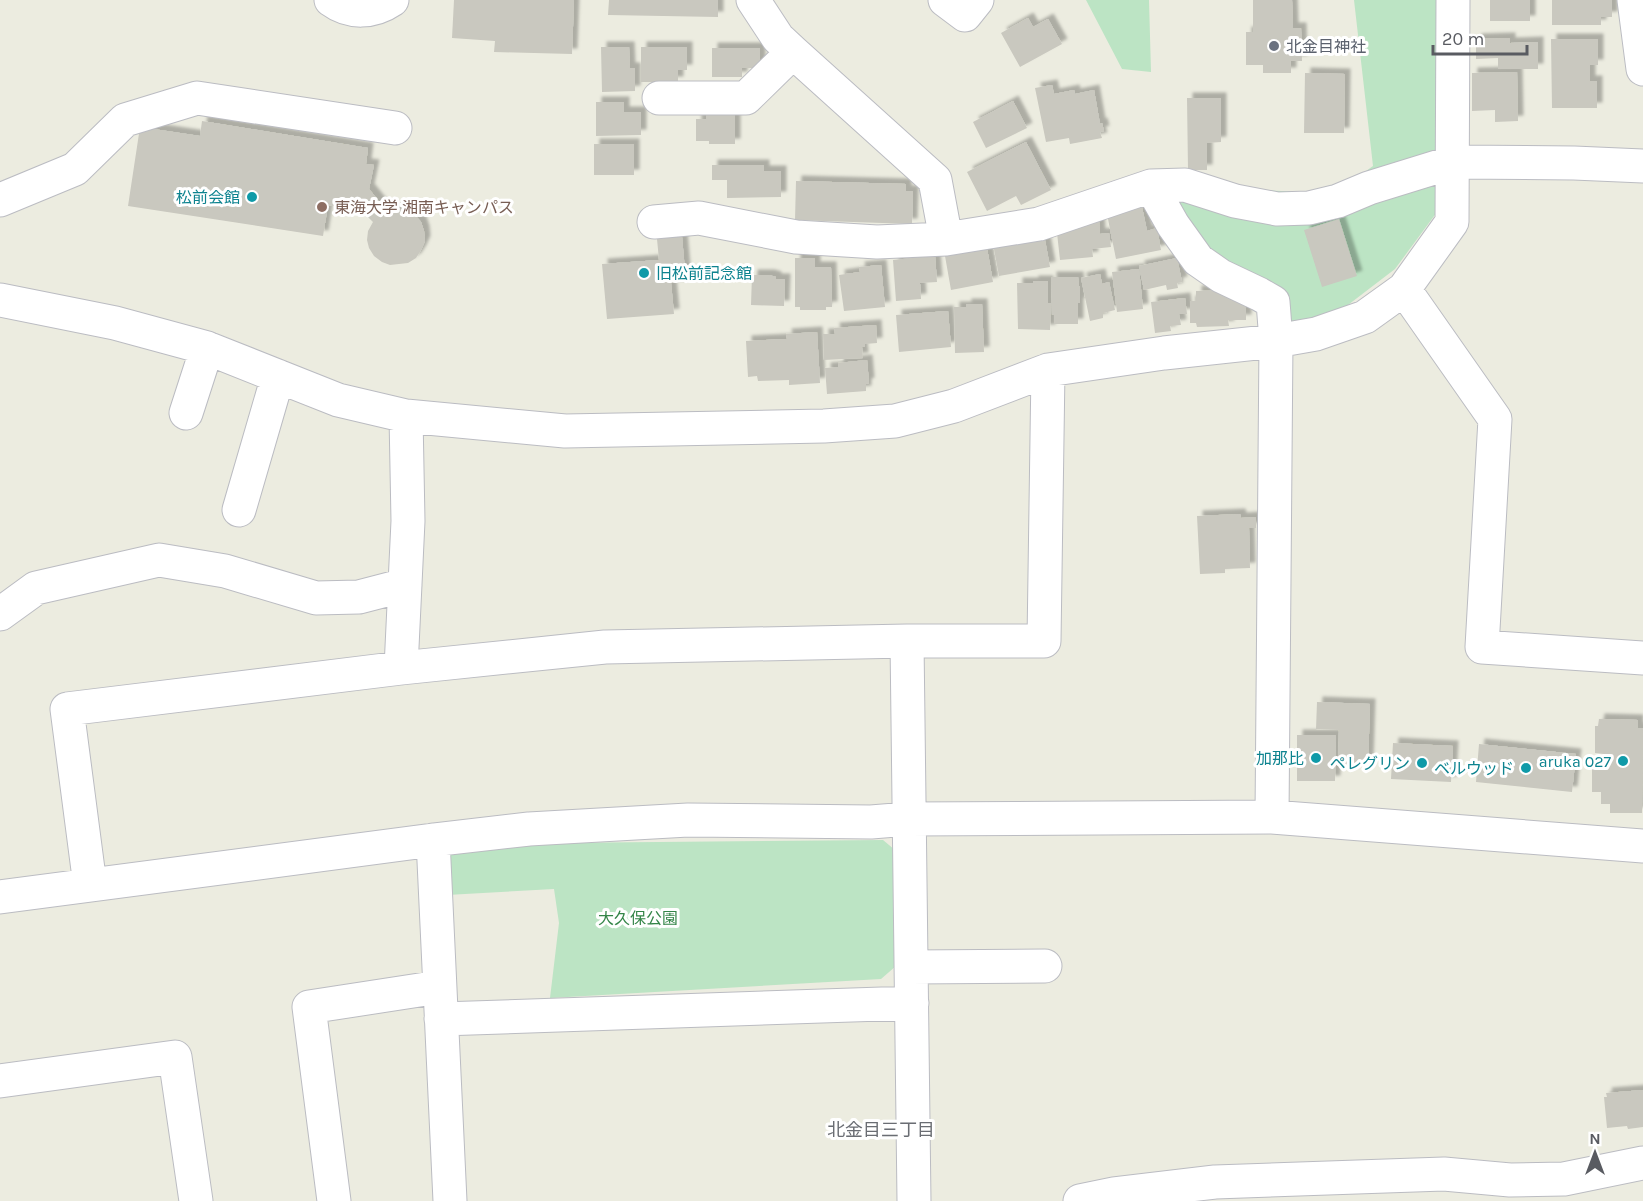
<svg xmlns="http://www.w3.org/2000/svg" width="1643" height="1201" viewBox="0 0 1643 1201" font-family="Karla,'Noto Sans JP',sans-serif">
<defs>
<filter id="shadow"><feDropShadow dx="5.5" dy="-5.5" stdDeviation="1.5" flood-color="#0004"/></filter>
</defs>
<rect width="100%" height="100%" fill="#ecece0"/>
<path fill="#bce4c4" d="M1086 0H1149L1151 72 1122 69Z
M1354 0H1440L1437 212 1395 269 1344 308 1292 325 1286 301 1222 265 1154 174 1256 190 1305 192 1355 179 1373 166Z
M883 840 895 850 896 966 881 979 550 998 559 923 554 889 447 895 444 848 552 843Z"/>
<path fill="#c9c8bf" filter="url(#shadow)" d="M454 0H574L572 54 494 52 495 41 452 38Z
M609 0H718V17L608 15Z
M1253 0H1292L1293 28H1301L1302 61H1291V73H1263V65H1246V32H1253Z
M1490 0H1530V21H1490Z
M1552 0H1612V17H1601V25H1552Z
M1028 18 1033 27 1048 19 1062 44 1020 67 1001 33Z
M1510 38V43L1538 42V69H1498V58L1476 59V39Z
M1551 39H1598V65H1590V81H1597V108H1552Z
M601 47H629L630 68H635V91L602 92Z
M641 47H687V70H678V82H641Z
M712 48H760V68H742V77H712Z
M1517 72 1518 121 1495 122V110L1472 111V73Z
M1305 73 1345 74 1344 133H1304Z
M1052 85 1054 94 1074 90 1075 94 1094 90 1100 124 1102 123 1104 131 1100 132 1102 138 1070 144 1069 138 1046 142 1035 88Z
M1187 98H1221V142L1207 143V170H1188Z
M1013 101 1027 128 986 148 973 122Z
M596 102H624V112H641V135L596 136Z
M706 111H735V144H709V141H696V119H706Z
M202 121 368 148 366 164 374 165 369 189 386 210 395 208 406 210 414 214 421 222 424 231 425 241 421 250 416 258 408 263 390 265 382 262 374 256 369 248 367 240 368 231 373 222 362 211 328 205 323 236 128 206 140 127 200 136Z
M1026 142 1051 190 1021 205 1016 196 987 211 967 172Z
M594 144H634V175H594Z
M712 165H764V171H781V197L727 198V180H712Z
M796 181 906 184V191H913L912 224 795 220Z
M1142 207 1147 231 1157 228 1161 250 1116 259 1107 214Z
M1339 219 1357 276 1322 287 1304 230Z
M1099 220 1100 234 1109 233 1111 247 1092 249 1093 257 1060 260 1057 233 1069 232V223Z
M1044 235 1050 267 999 276 993 244Z
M682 237 686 282 671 283 674 314 607 319 602 264 659 260 657 239Z
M987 248 993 282 951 290 945 256Z
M935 256 937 282 920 283 921 299 896 301 893 260Z
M795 258H815V267H831L832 307H826V310H800V307H795Z
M1177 258 1182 282 1177 283 1178 288 1167 290 1166 285 1144 290 1139 266Z
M881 265 885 307 844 311 839 275 860 272 859 267Z
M1139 269 1143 309 1117 312 1112 272Z
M1100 274 1102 284 1109 282 1115 310 1103 313V318L1090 321 1081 278Z
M752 275H769L776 277V279H785L784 306 751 305Z
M1051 277H1078L1079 286H1080V303H1078V324H1054V315H1052Z
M1033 281H1048V303H1051L1050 330 1018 329 1017 283H1033Z
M1227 290 1246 297V320H1228L1229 326 1197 327 1196 323H1190V301H1196V291Z
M1185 298 1187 314H1179L1181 325 1170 326 1171 331 1155 333 1151 302Z
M966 304H982L984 352 955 353 954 307H966Z
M948 311 951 347 899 352 896 315Z
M876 325 877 343 865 344V347H862L863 358 824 360 823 334H835L834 328Z
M817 332 820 383 789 385V380L758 381 757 376 748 377 746 341 787 339 786 334Z
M867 360 869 383 866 384V391L827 394 825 368 838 367V363Z
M1240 514 1241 518 1256 517V528H1249L1250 568 1225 569V573L1200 574 1197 516Z
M1317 702 1370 704 1368 765 1338 764 1339 730 1316 729Z
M1599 719 1638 720V728H1643L1642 813H1610V804H1601V792H1592V769L1604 770V754L1595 753V726H1598Z
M1297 735H1336L1335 781H1297Z
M1393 743 1453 746 1451 782 1391 779Z
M1479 744 1576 754 1572 792 1476 782Z
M1643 1090V1127L1628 1129 1627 1126 1607 1128 1604 1097H1607L1606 1093Z"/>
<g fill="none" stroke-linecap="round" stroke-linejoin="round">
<g stroke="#bbbcc2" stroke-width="35">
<path id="minor" d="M331 0C350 14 373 13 392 0
M753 0 778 38 793 52 935 180 946 239 1039 224 1151 186 1185 185 1235 201 1277 209 1309 208 1338 201 1369 188 1453 162 1574 163 1643 166
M945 0 965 15 977 0
M1634 0 1643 69
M659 98H746L793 52
M1151 186 1173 225 1198 260 1221 276 1259 294 1273 302 1276 341 1272 817
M0 200 75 169 125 120 197 98 395 128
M654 222 699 218 796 237 877 242 946 239
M1404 289 1495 419 1482 647 1643 658
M0 300 115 323 207 348 338 400 406 416 565 431 824 426 895 421 954 406 1048 370 1164 353 1276 341 1316 334 1365 317 1404 289 1452 222 1453 0
M186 413 207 348
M239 510 278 376
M0 614 36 588 159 560 225 571 316 598 359 597 405 585
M907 641 914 1201
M401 668 408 521 406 416
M433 840 450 1201
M90 885 67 709 401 668 605 647 907 641H1044L1048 370
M0 897 433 840 529 829 688 820 871 822 908 819 1272 817 1643 846
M911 967 1045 966
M441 1019 912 1003
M0 1081 175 1057 196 1201
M334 1201 309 1007 439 987
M1080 1201 1114 1194 1215 1182 1444 1174 1510 1180 1564 1179 1643 1163"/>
</g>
<use href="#minor" stroke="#fff" stroke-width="33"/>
</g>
<circle fill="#6b7280" stroke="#fff" stroke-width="2" cx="1274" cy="46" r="6"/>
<g fill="#0f9aa8" stroke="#fff" stroke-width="2">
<circle cx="252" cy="197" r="6"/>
<circle cx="644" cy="273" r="6"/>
<circle cx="1316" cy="758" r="6"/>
<circle cx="1623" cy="761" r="6"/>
<circle cx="1422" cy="763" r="6"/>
<circle cx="1526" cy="768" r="6"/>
</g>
<circle fill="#8d6e63" stroke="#fff" stroke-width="2" cx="322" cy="207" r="6"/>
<g text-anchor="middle" stroke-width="6" stroke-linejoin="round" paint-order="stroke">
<g font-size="16" fill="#5b616d" stroke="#fff" text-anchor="start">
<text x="1286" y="52">北金目神社</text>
</g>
<g font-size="16" fill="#0d838f" stroke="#fff" text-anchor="end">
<text x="240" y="203">松前会館</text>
<text x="656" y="279" text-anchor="start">旧松前記念館</text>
<text x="1304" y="764">加那比</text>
<text x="1611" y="767">aruka 027</text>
<text x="1410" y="769">ペレグリン</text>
<text x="1514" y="774">ベルウッド</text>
</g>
<g font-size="16" fill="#785e54" stroke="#fff" text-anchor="start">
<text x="334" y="213">東海大学 湘南キャンパス</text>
</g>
<g font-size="16" fill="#348548" stroke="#fff">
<text x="638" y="924">大久保公園</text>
</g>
<g font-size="18" fill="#6a6d73" stroke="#fff">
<text x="881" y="1136">北金目三丁目</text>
</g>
</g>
<g transform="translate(1595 1153)" stroke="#ffffff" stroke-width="4.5" paint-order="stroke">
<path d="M0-4.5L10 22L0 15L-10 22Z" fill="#595b61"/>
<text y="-9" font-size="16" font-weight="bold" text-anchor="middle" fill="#595b61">N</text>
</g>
<path d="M1433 45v9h94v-9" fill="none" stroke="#595b61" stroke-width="3"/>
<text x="1442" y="45" font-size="18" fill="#595b61" stroke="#ffffff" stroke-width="4.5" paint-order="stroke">20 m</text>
</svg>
